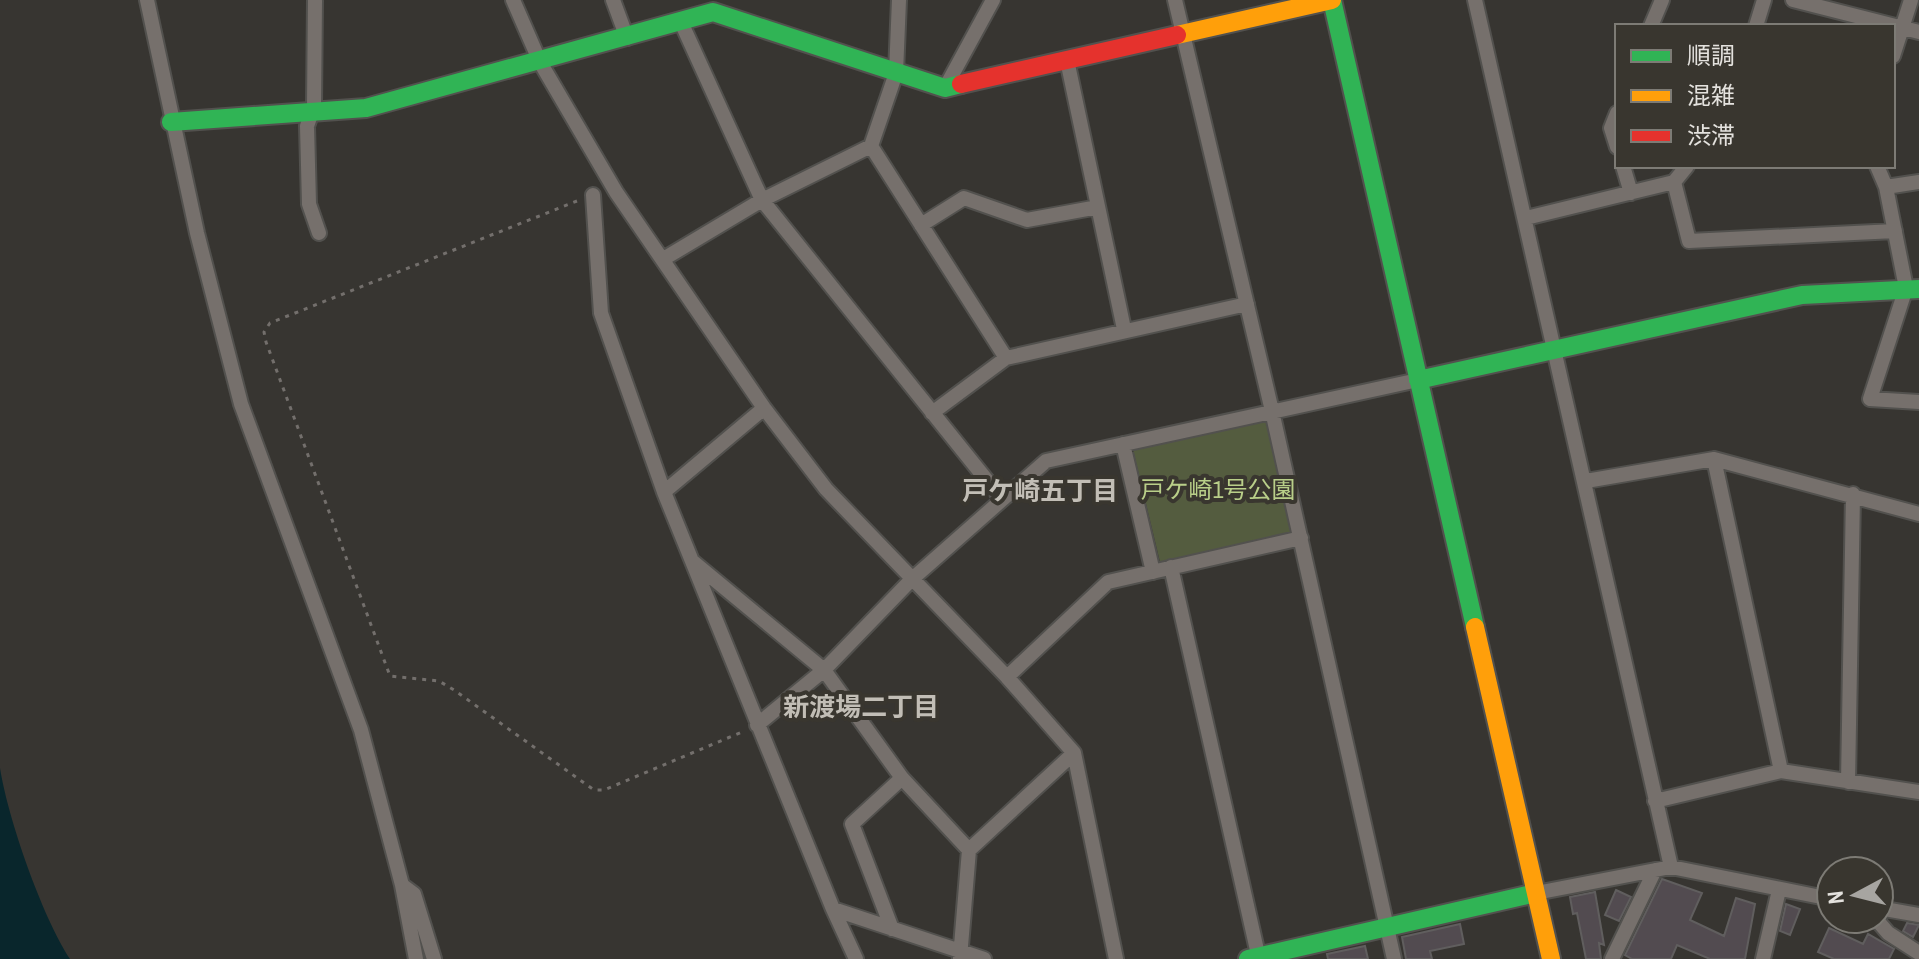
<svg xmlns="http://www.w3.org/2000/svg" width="1919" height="959" viewBox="0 0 1919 959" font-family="'Archivo Narrow','Noto Sans JP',sans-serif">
<rect width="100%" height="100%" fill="#373531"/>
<path fill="#545c3f" d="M1267 420 1292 532 1160 562 1133 450Z"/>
<path fill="#09262c" d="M0 768C8 819 42 916 70 959H0Z"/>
<path fill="#524b50" stroke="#605e5e" stroke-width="2" d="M1662 879 1702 893 1690 920 1724 936 1736 898 1755 904 1745 959H1710L1677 945 1671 959H1632L1625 955Z
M1616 890 1631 897 1619 921 1605 915Z
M1595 892 1604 945 1599 943 1601 959H1586L1577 913 1573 914 1570 897Z
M1786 904 1800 909 1790 935 1780 931Z
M1907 923 1919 925 1913 937 1903 931Z
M1460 924 1464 944 1430 951 1432 959H1406L1402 937Z
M1829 928 1863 944 1868 934 1894 949 1889 959H1834L1818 952Z
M1365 946 1368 959H1328L1327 954Z"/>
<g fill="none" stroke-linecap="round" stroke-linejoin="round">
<g stroke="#52514e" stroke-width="18">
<path id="street" d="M147 0 197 233 241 404 361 730 402 885 416 959
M315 0 314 106 307 126 309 204 319 233
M513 0 540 62 616 192 764 408 826 489 1007 677 1074 753 1116 959
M613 0 627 38
M1175 0 1272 411 1394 959
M1475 0 1671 867
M1793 0 1919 32
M681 22 762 200 1001 498
M1651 26 1662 0
M1756 26 1764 0
M1893 56 1911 0
M1067 60 1124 329
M945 88 993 0
M1617 113 1611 128 1617 147
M871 146 1006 358
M1623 166 1631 193
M1877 166 1886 187 1906 288 1870 399 1919 402
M1674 182 1689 241 1895 231
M1886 187 1919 182
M593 195 601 313 664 492
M1526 218 1674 182 1687 166
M921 225 964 198 1027 220 1098 207
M665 258 762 200 871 146 896 73 899 0
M764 408 664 492 833 909 984 959
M932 413 1006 358 1247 304
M1123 444 1153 572
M1714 459 1781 771
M1586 481 1714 459 1919 514
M692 561 824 670 902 778 969 850
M1171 567 1259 959
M1007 677 1108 582 1301 538
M757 725 824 670 911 580 1046 461 1418 380
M1848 782 1853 494
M1655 801 1781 771 1919 792
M402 885 414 894 434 959
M1536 893 1671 867 1831 899
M1879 908 1919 915
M833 909 856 959
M1876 919 1888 933 1919 953
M892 929 852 824 902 778
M960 958 969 850 1074 753
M1612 959 1655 870
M1763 959 1779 890"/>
</g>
<g stroke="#52514e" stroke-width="22">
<path id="fast" d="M1332 0 1475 627
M171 122 366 108 713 12 945 88 961 84
M1418 380 1802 295 1919 289
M1248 959 1536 893"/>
</g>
<g stroke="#52514e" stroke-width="22">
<path id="slow" d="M1177 35 1332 0
M1475 627 1551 959"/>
</g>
<g stroke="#52514e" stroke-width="22">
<path id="jam" d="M961 84 1177 35"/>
</g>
<path stroke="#736f6c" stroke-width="3" stroke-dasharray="4 6" stroke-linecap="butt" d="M577 201 270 323 264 332 266 342 390 676 439 681 454 690 594 790H604L742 732"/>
<use href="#street" stroke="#76706c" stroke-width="14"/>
<use href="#fast" stroke="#30b455" stroke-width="18"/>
<use href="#slow" stroke="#ff9f0a" stroke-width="18"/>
<use href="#jam" stroke="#e5322d" stroke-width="18"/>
</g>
<g text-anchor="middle" stroke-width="8" stroke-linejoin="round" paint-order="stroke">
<g font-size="24" fill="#b9cf89" stroke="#39362f">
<text x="1218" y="498">戸ケ崎1号公園</text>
</g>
<g font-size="26" font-weight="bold" fill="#c2beb6" stroke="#39362f">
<text x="1040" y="500">戸ケ崎五丁目</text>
<text x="861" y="716">新渡場二丁目</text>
</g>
</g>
<rect x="1615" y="24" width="280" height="144" fill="#39362f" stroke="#7d7b75" stroke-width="2"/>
<rect x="1631" y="50" width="40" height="12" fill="#30b455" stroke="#7d7b75" stroke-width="2"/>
<text x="1687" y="64" font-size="24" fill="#e4e2de">順調</text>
<rect x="1631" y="90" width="40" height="12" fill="#ff9f0a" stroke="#7d7b75" stroke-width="2"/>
<text x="1687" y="104" font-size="24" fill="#e4e2de">混雑</text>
<rect x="1631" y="130" width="40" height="12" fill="#e5322d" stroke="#7d7b75" stroke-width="2"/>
<text x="1687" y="144" font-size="24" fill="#e4e2de">渋滞</text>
<g transform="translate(1855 895) rotate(263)"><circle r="38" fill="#39362f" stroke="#7d7b75" stroke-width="2"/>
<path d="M0-6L14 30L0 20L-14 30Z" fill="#a7a5a1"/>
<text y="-12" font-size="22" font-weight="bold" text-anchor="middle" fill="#e4e2de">N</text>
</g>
</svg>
